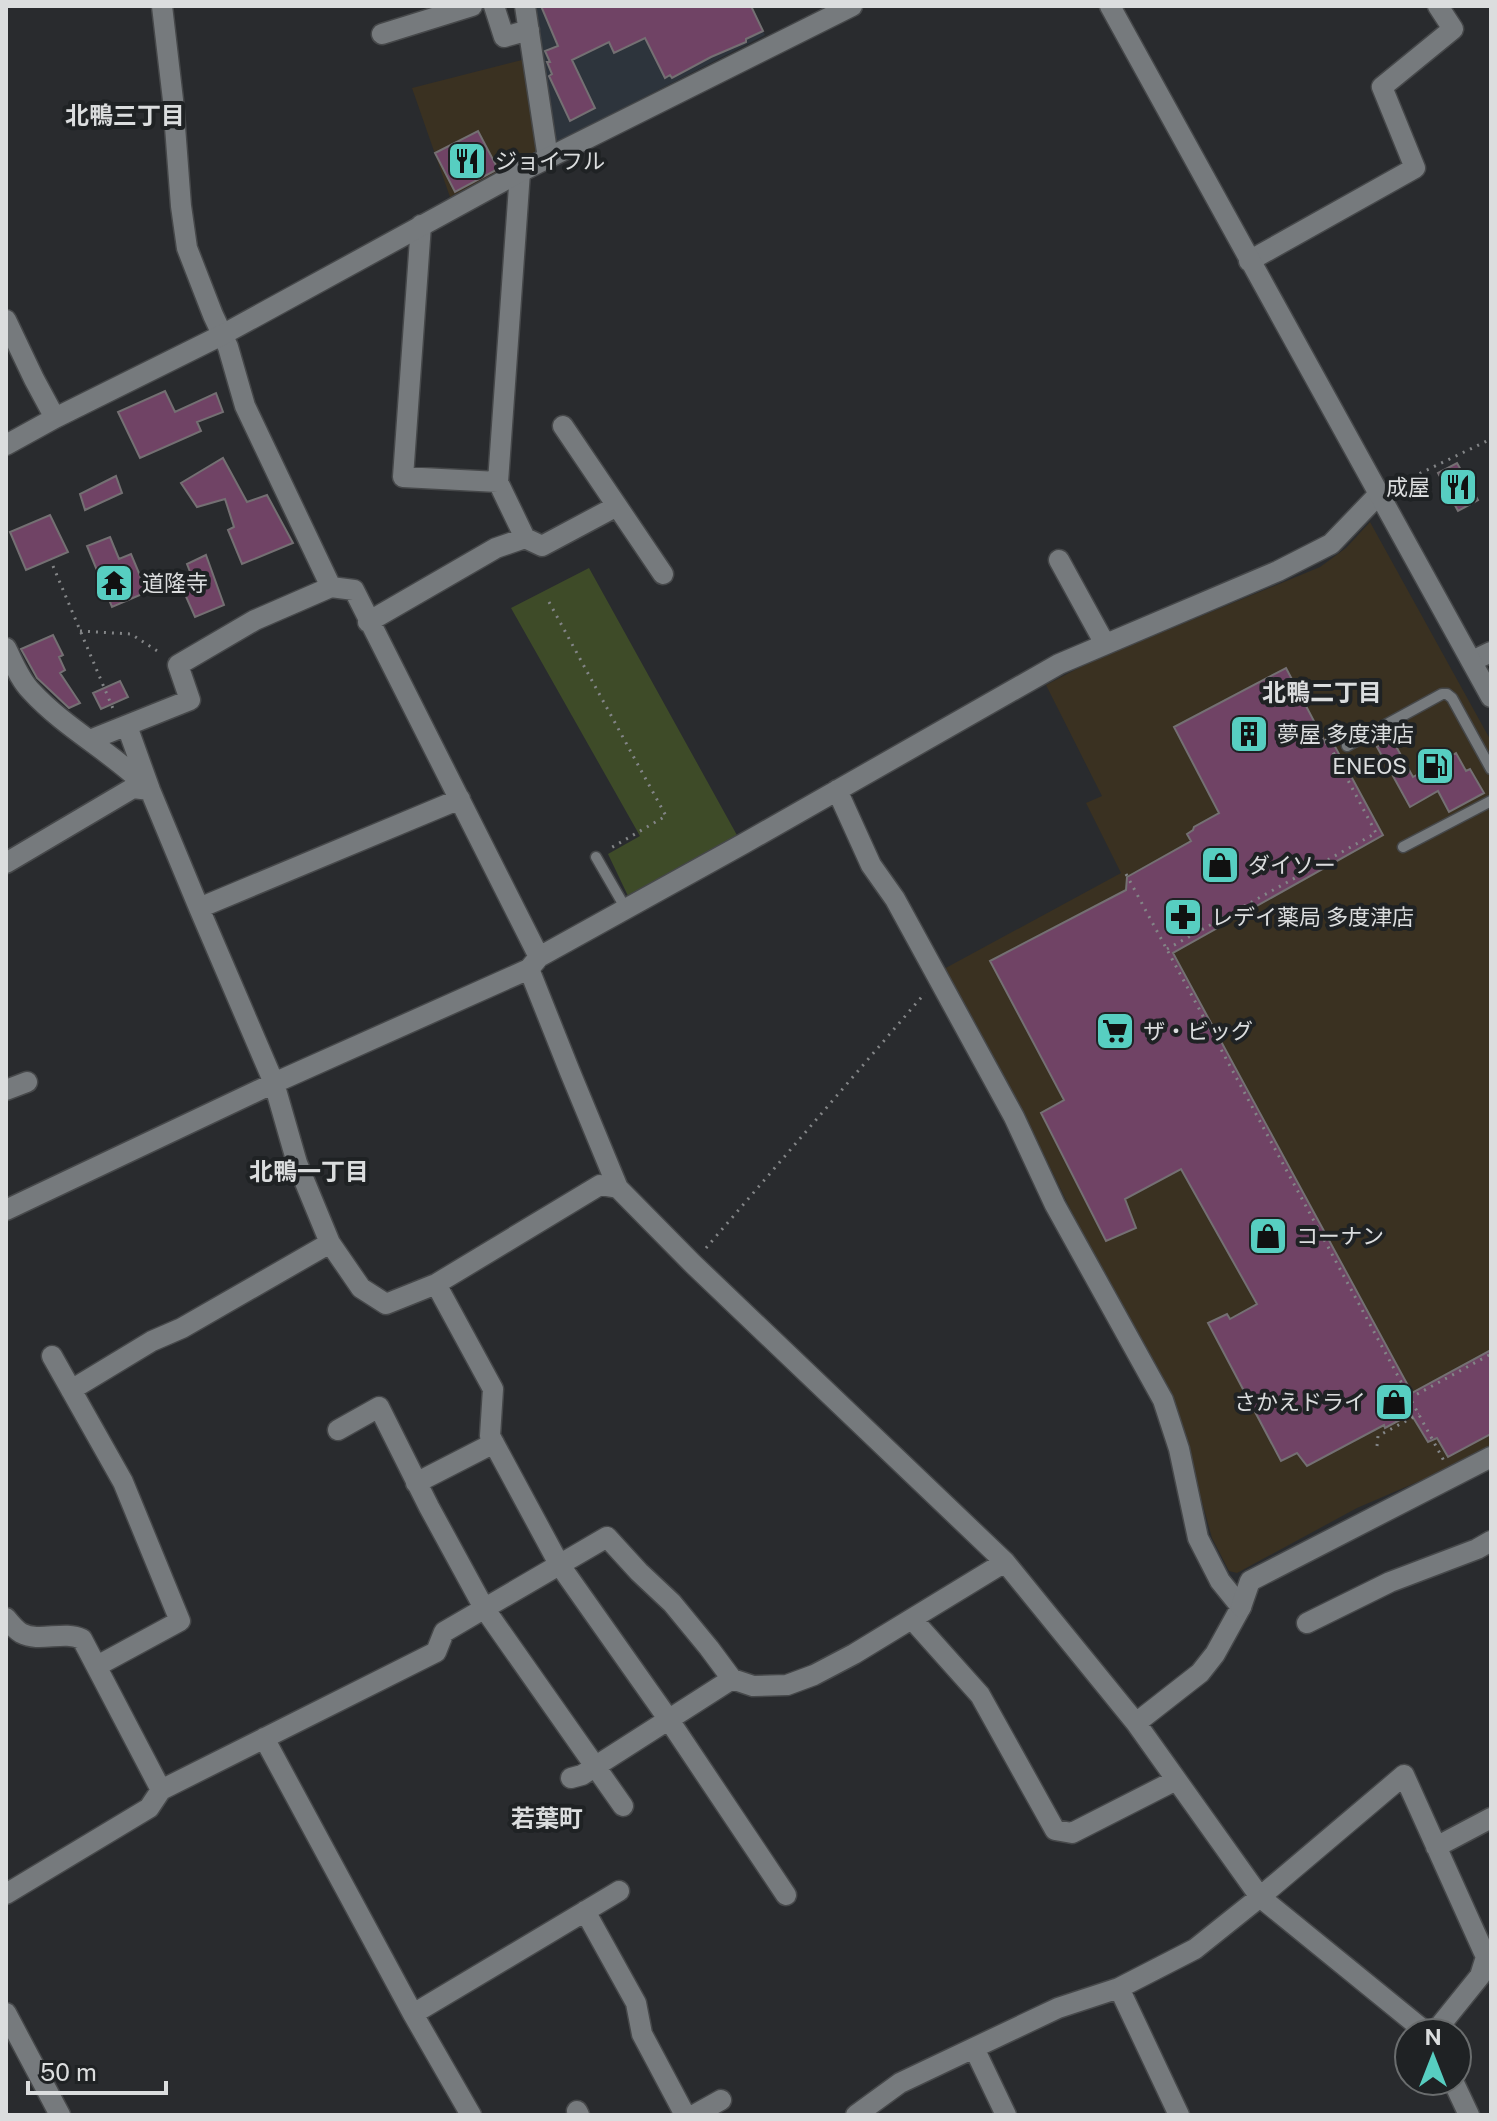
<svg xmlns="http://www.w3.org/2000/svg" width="1497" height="2121" viewBox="0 0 1497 2121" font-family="'Public Sans','Noto Sans JP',sans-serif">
<rect width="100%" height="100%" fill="#292b2e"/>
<path fill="#3a3121" d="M526 59 541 149 450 197 412 88Z
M1370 522 1491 741V1445L1429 1477 1357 1508 1237 1573 1229 1571 1212 1538 1176 1408 1149 1353 1086 1241 1022 1110 942 970 1121 873 1086 803 1102 796 1046 685 1090 662 1320 567 1346 548Z"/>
<path fill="#2d343c" d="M534 6H751L765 35 555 143Z"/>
<path fill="#3e4b28" d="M589 568 738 837 629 898 608 854 640 836 511 608Z"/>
<path fill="#704365" stroke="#747073" stroke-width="2" d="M541 6H751L763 31 746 39V42L711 57 672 78 670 75 665 78 645 38 614 53 609 42 572 60 595 108 570 121 549 76 552 74 547 62H550L545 51 558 46Z
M478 131 498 169 455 192 435 153Z
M165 391 175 412 216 393 223 412 197 422 201 431 140 458 118 412Z
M223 458 247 502 267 495 293 543 242 564 228 530 234 527 225 499 197 507 181 483Z
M1457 463 1478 500 1458 511 1438 473Z
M116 476 122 493 85 510 80 494Z
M50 515 68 552 26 570 10 532Z
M110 537 119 559 131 554 147 592 112 607 87 546Z
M206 555 224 605 195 617 184 592 196 587 187 564Z
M53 635 63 655 59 657 65 670 60 673 80 703 69 708 37 678 21 649Z
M1286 668 1326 744 1332 741 1383 835 1173 953 1412 1393 1491 1350V1434L1448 1457 1437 1438 1428 1442 1411 1414 1385 1428 1384 1425 1307 1466 1297 1453 1281 1461 1208 1323 1227 1314 1230 1319 1257 1304 1181 1169 1125 1199 1136 1228 1106 1241 1041 1113 1064 1100 990 961 1126 890 1127 877 1191 841 1187 834 1193 830 1194 827 1219 813 1174 727Z
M120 681 128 697 101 709 93 693Z
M1392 739 1413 777 1456 753 1466 771 1470 769 1484 793 1449 812 1438 791 1410 807 1377 747Z"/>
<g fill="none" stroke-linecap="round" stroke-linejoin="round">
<g stroke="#46484a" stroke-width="13">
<path id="lane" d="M1347 746 1442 694H1447L1452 698 1491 769
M1403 847 1491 801
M596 857 626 909"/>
</g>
<g stroke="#46484a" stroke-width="23">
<path id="street" d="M162 6 173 100 181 206 187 248 213 315 228 347 245 406 331 587
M494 6 504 37 529 30
M525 6 548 158
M382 34 472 6
M520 172 498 482 525 538
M421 225 403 477 498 482
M1249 261 1415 168 1382 87 1453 29 1438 6
M563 426 663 574
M1059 560 1105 644
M368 622 496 548 525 538 542 546 617 506
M6 648C13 662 20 680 31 691 65 728 110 751 146 786
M1472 661 1491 652
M127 726 150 790 199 908 274 1083 297 1163 330 1243 361 1288 386 1304 436 1284 600 1185 618 1188
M90 740 190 700 178 665 255 620 331 587 354 590 539 957
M837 790 871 865 895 899 1014 1117 1055 1205 1163 1400 1179 1449 1198 1538 1220 1581 1241 1607 1215 1654 1200 1673 1136 1723
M6 863 133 788 150 790
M199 908 460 799
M529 969 570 1072 618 1188 693 1264 1005 1562 1136 1723 1260 1897 1427 2033
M6 1090 27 1082
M6 1210 274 1083 529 969 539 957 743 844 1059 664 1278 571 1331 544 1380 493
M436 1284 493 1389 490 1436 559 1564 669 1720 786 1895
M52 1356 123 1482 180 1621 97 1666
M71 1390 152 1341 182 1328 330 1243
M338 1430 379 1407 429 1507 484 1608 623 1806
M416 1483 494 1443
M6 1618C10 1623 16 1630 21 1633 40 1643 63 1630 82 1639L161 1790
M912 1619 980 1695 1055 1830 1072 1833 1176 1780
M1307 1623 1390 1582 1477 1549 1491 1541
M264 1738 413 2014 471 2115
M571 1778 582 1775 732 1679 753 1686 787 1685 814 1675 854 1654 1005 1562
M1436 1847 1491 1818
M6 1894 149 1808 161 1790 436 1652 444 1632 607 1537 639 1572 672 1603 709 1648 732 1679
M585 1911 636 2003 642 2034 685 2115
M1119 1988 1179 2115
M6 2013 60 2115
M413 2014 619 1891
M974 2048 1006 2115
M1453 2081 1469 2115
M577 2111 579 2115
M694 2115 721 2100
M856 2115 900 2083 1058 2008 1119 1988 1195 1949 1260 1897 1404 1775 1486 1957 1480 1976 1434 2033"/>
</g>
<g stroke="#46484a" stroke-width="23">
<path id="secondary" d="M1110 6 1491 697
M6 320 34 379 55 418
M6 445 55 418 222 335 520 172 852 6
M1241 1607 1250 1581 1491 1457"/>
</g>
<path stroke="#838587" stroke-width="3" stroke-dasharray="2 6" stroke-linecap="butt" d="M1398 484 1491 439
M53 566 114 711
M549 602 666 816 609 849
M80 631 131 634 162 654
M1126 874 1444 1461
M1167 949 1376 833 1325 737
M706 1248 925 993
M1410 1398 1491 1354
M1377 1446 1378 1436 1419 1414"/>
<use href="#lane" stroke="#767a7d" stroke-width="10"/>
<use href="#street" stroke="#767a7d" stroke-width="20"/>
<use href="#secondary" stroke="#767a7d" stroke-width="20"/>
</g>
<defs>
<g id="restaurant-square" transform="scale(2)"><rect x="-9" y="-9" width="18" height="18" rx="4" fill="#57cec1" stroke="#1f2224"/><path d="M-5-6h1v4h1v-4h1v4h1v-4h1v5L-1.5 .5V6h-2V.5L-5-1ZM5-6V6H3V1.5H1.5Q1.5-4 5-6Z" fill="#111"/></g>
<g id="temple-square" transform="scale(2)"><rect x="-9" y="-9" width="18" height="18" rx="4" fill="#57cec1" stroke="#1f2224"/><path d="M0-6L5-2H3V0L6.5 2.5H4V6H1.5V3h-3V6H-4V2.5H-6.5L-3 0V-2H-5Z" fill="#111"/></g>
<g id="building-square" transform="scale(2)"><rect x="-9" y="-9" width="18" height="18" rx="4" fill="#57cec1" stroke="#1f2224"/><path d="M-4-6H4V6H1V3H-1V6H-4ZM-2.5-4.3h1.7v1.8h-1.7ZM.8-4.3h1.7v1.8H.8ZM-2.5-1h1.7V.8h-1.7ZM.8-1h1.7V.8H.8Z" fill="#111"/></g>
<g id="fuel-square" transform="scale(2)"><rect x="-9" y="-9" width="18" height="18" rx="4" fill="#57cec1" stroke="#1f2224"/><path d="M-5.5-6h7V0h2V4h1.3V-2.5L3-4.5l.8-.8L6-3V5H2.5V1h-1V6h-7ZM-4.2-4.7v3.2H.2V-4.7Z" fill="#111"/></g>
<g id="shop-square" transform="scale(2)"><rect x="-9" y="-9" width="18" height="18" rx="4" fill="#57cec1" stroke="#1f2224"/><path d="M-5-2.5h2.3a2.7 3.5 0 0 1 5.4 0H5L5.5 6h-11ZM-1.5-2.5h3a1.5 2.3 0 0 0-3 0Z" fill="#111"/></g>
<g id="pharmacy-square" transform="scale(2)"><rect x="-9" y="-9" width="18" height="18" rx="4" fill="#57cec1" stroke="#1f2224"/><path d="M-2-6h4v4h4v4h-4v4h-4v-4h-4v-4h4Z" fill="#111"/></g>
<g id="supermarket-square" transform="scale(2)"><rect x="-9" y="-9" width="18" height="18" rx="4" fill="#57cec1" stroke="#1f2224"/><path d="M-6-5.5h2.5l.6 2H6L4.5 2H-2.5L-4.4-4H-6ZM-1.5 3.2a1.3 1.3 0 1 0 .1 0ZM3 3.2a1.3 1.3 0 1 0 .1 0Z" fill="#111"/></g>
</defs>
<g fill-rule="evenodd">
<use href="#restaurant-square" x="467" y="161"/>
<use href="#restaurant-square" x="1458" y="487"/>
<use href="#temple-square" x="114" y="583"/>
<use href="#building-square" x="1249" y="734"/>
<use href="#fuel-square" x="1435" y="766"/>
<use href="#shop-square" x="1220" y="865"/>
<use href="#pharmacy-square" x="1183" y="917"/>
<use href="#supermarket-square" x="1115" y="1031"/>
<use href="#shop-square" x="1268" y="1236"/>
<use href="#shop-square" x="1394" y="1402"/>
</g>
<g text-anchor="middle" stroke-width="8" stroke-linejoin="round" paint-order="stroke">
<g font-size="22" fill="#dbddde" stroke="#1f2224" text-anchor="start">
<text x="495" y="169">ジョイフル</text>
<text x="1430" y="495" text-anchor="end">成屋</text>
<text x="142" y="591">道隆寺</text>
<text x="1277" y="742">夢屋 多度津店</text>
<text x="1407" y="774" text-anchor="end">ENEOS</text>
<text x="1248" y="873">ダイソー</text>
<text x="1211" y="925">レデイ薬局 多度津店</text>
<text x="1143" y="1039">ザ・ビッグ</text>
<text x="1296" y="1244">コーナン</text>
<text x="1366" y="1410" text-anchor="end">さかえドライ</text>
</g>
<g font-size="24" font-weight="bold" fill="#dbddde" stroke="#1f2224">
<text x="125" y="124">北鴨三丁目</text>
<text x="1322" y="701">北鴨二丁目</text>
<text x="309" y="1180">北鴨一丁目</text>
<text x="547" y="1827">若葉町</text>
</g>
</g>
<rect width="1497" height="2121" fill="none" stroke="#dbddde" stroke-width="16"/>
<g transform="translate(1433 2057)"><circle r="38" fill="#1f2224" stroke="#6a6d6e" stroke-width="2"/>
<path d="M0-6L14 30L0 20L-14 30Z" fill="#57cec1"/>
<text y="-12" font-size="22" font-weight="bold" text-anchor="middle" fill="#dbddde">N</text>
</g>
<path d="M28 2081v12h138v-12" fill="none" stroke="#dbddde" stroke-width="4"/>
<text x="40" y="2081" font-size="24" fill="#dbddde" stroke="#1f2224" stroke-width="6" paint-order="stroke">50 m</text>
</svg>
